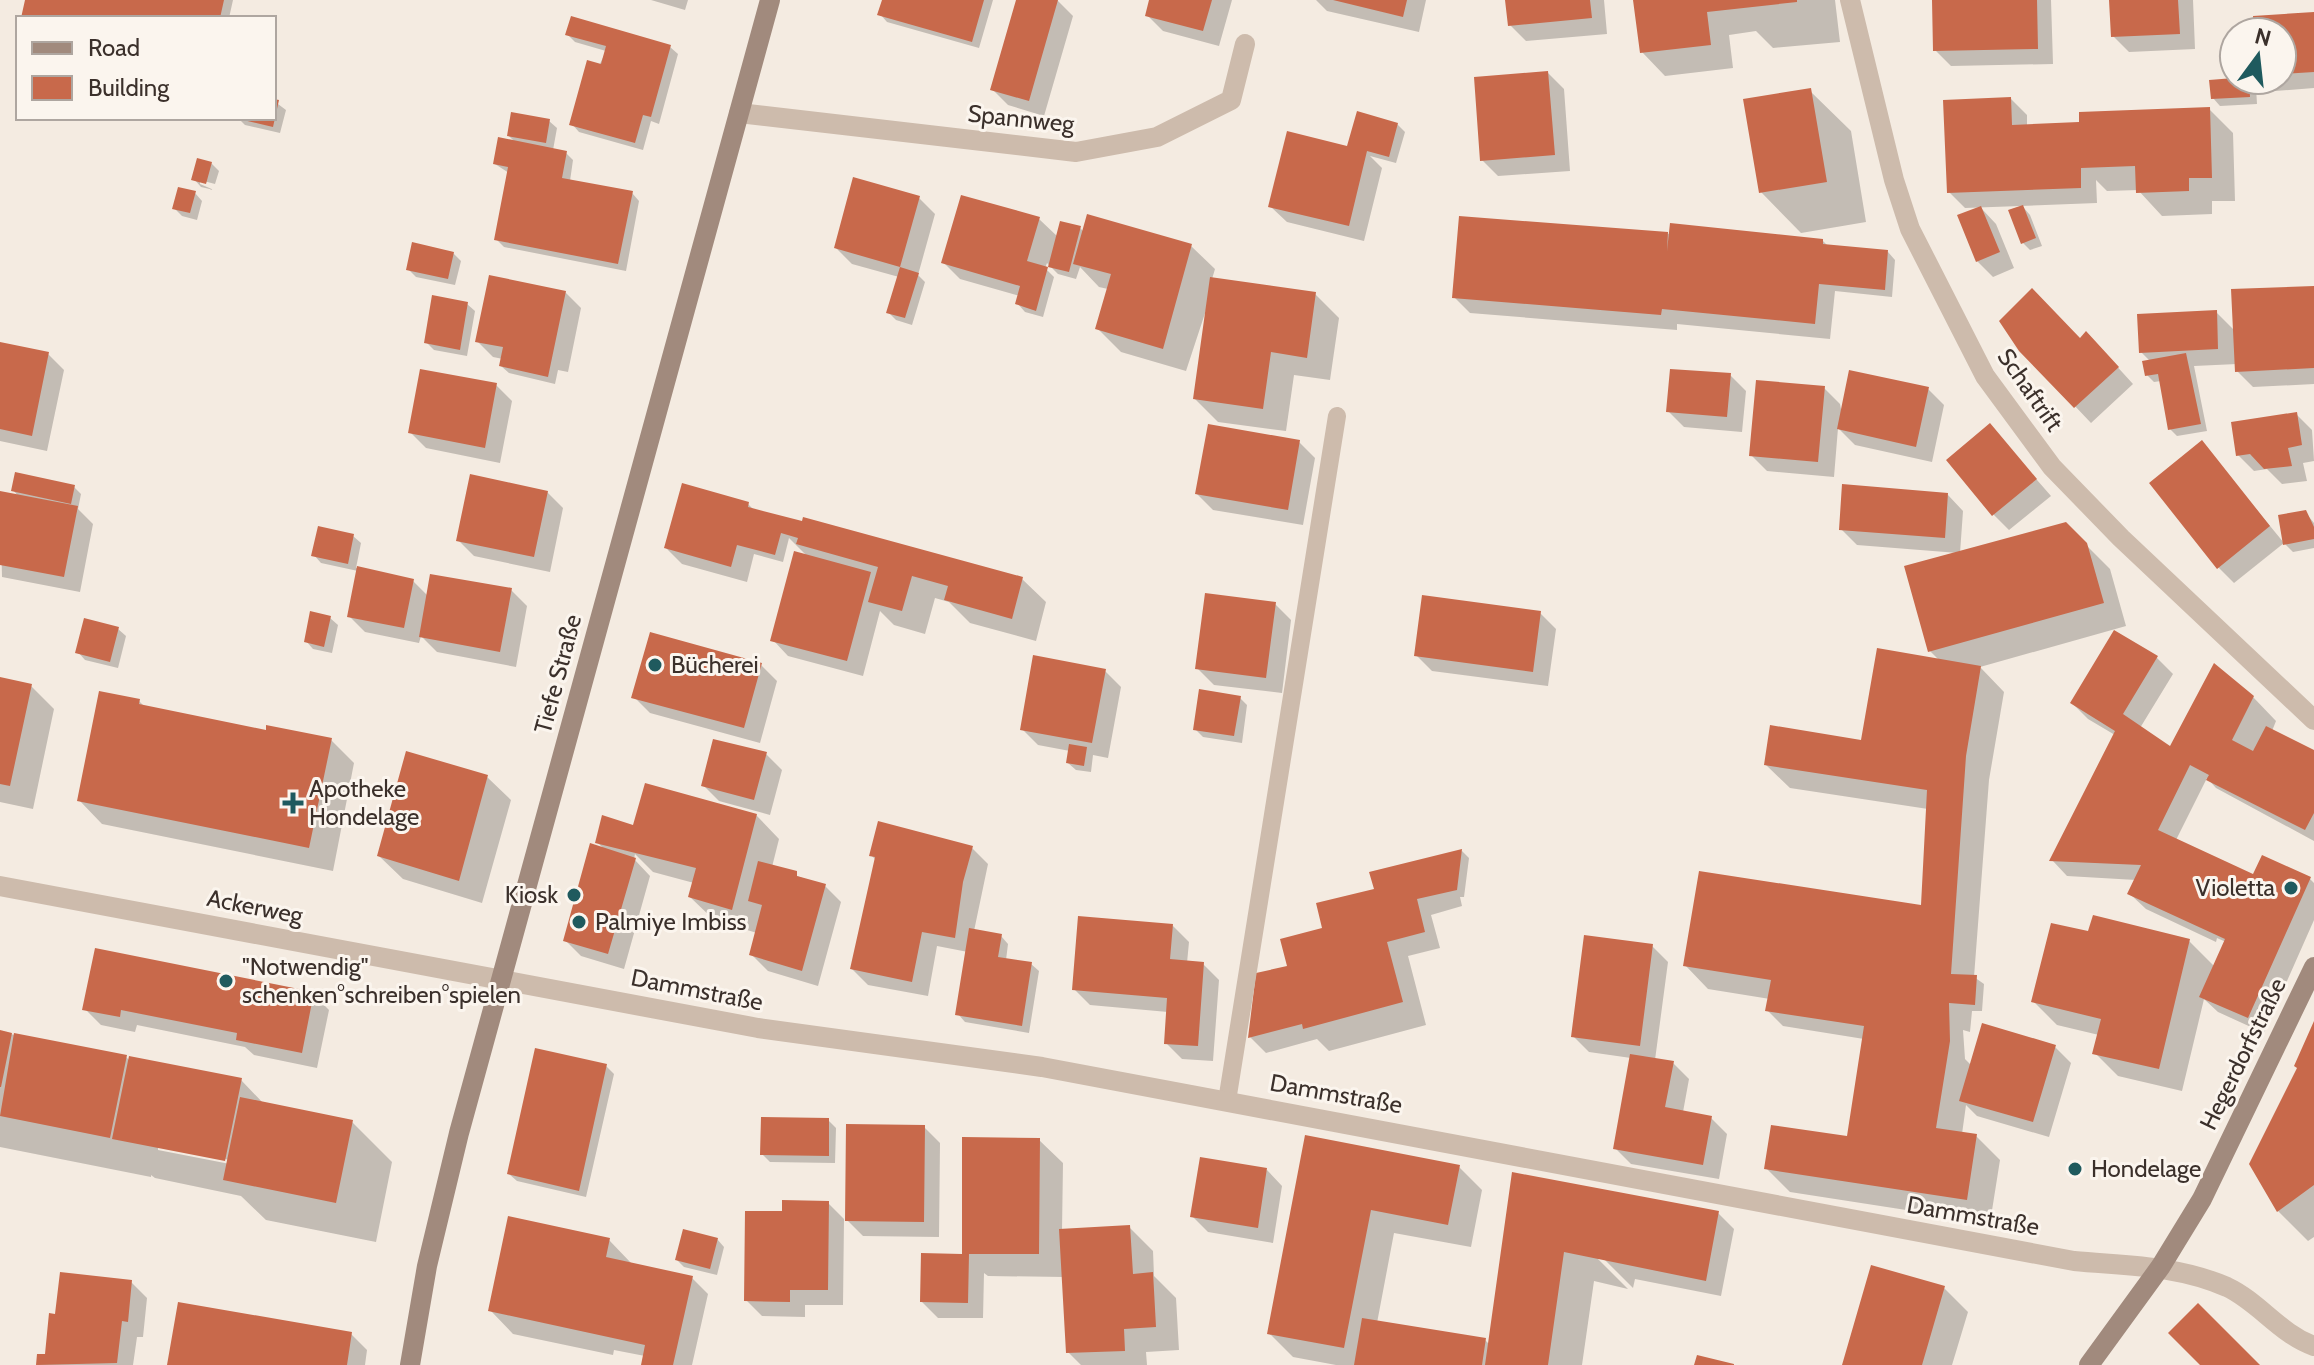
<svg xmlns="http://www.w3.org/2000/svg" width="2314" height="1365" viewBox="0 0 2314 1365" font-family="Cabin,sans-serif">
<rect width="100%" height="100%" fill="#f4ebe1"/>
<path fill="#0003" fill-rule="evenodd" d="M27 0H233L229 18H23Z
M651 0H688L685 10Z
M884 0H993L979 48 887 22 880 14Z
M1018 0H1057L1073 16 1044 116 1008 105 992 89Z
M1151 0H1232L1219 46 1163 31 1147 15Z
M1316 0H1426L1419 32 1327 11Z
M1508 0H1604L1607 34 1526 41 1510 25Z
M1635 0H1835L1840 42 1773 48 1756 31 1729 35 1733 68 1665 76 1642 52Z
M1934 0H2051L2053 64 1951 66 1935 50Z
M2111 0H2193L2195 49 2129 52 2113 36Z
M2314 14V88L2275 91 2265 80H2282V32H2256Z
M567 34 670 47 678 54 659 124 651 121 643 150 579 132 572 124 606 51 575 42Z
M1548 73 1564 89 1570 171 1498 176 1482 160Z
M2236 80H2249L2256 87 2257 104 2220 106 2213 98Z
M1810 91 1851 131 1866 222 1801 233 1761 192Z
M2011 99 2027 115V126L2081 124 2209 109 2233 133 2235 201H2212V214L2162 216 2138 190 2107 191 2096 180 2097 203 1965 208 1949 192Z
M274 101 286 110 280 133 245 125 238 118H274Z
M549 121 557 128 553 150 566 153 573 160 570 181 632 193 639 201 626 271 504 247 496 239 509 173 495 164 516 143 509 136Z
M1397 124 1405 132 1396 163 1370 156 1382 168 1364 241 1287 222 1271 207Z
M211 163 219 171 215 184 200 180V184L214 190 201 187 194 179Z
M195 193 202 201 197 220 182 216 174 208Z
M919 198 935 214 918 275 925 282 912 325 896 320 888 312 899 277 852 264 836 248Z
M2023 207 2030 215 2042 246 2030 250 2022 242Z
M1981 208 1996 224 2014 268 1993 277 1977 261Z
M1461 218 1671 234 1823 241 1828 246 1888 252 1895 260 1892 297 1835 291 1830 339 1677 324V330L1470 313 1454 297Z
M1039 219 1058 237 1080 228 1084 232 1191 246 1215 269 1212 279 1315 294 1339 318 1330 380 1294 375 1286 431 1218 422 1195 399 1209 301 1186 371 1121 352 1097 328 1108 289 1099 287 1080 267 1076 279 1058 274 1047 263 1045 268 1054 277 1043 317 1025 312 1018 304 1020 296 960 279 944 263Z
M453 253 461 261 455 285 416 277 408 269Z
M2314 288V384L2253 387 2237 371V364L2194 366 2207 431 2177 436 2170 429 2161 381 2154 382 2147 375 2150 361 2141 352 2216 312 2235 331Z
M565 292 581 308 568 372 558 370 555 384 509 373 501 366 503 359 493 357 477 341Z
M467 304 475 311 467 356 434 350 426 342Z
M2080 340 2102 350 2133 384 2091 423 2021 349Z
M0 344 48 354 64 370 47 451 0 441Z
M1730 375 1746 391 1742 432 1684 427 1668 411Z
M496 385 512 401 500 463 426 448 410 432Z
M1824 388 1840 404 1842 414 1928 389 1944 405 1932 462 1855 445 1838 428 1834 477 1767 471 1751 455Z
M2296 414 2312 430 2314 461 2303 463 2307 481 2282 484 2267 469 2254 471 2238 455Z
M1990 426 2051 496 2009 530 1994 515Z
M1299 442 1315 458 1303 525 1213 510 1197 494Z
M2202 443 2284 543 2234 583 2218 567Z
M74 487 81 494 78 509 93 524 80 592 2 577 0 493 19 497 13 490Z
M547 492 563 508 550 572 474 556 458 540Z
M1948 495 1963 511 1960 553 2065 524 2110 569 2126 626 1980 667 2004 692 1989 780 1974 977 1984 984 1982 1011H1972L1970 1032 1963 1030 1965 1059 1972 1066 2055 1047 2071 1063 2049 1137 1977 1116 1966 1105 1962 1134 1976 1136 2000 1160 1990 1223 1790 1192 1766 1168 1849 1138 1864 1039 1783 1026 1767 1010 1770 999 1708 989 1685 965 1923 907 1928 809 1790 788 1766 765 1862 742 1940 661 1930 651 1958 553 1857 545 1841 529Z
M748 504 755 511 1022 579 1046 602 1036 641 970 623 949 602 935 598 925 634 894 625 880 611 863 676 788 656 773 640 808 557 789 538 783 562 754 554 747 582 682 564 666 548Z
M2305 512 2314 523V548L2293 552 2285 544Z
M353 536 361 543 356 568 413 581 428 596 511 590 527 606 516 667 437 652 421 636 419 643 365 632 349 616 358 571 321 563 314 555Z
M1275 604 1291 620 1282 693 1214 685 1198 669Z
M1540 613 1556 629 1548 686 1432 671 1416 655Z
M330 618 338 625 332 653 313 649 306 641Z
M118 629 126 636 118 668 85 660 78 652Z
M2115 633 2157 658 2173 674 2140 728 2177 753 2253 697 2276 721 2272 731 2314 753V841L2216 788 2207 778 2176 840 2254 877 2309 878 2314 883V920L2264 1033 2218 1012 2204 999 2182 1091 2118 1076 2095 1053 2099 1035 2057 1025 2033 1001 2090 934 2189 941 2215 967 2226 942 2217 938 2216 942 2146 909 2130 894 2136 880 2067 876 2052 860 2115 735 2088 719 2072 703Z
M761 665 777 681 760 743 650 713 634 697Z
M1105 671 1121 687 1108 758 1093 755 1091 772 1076 770 1068 763 1070 751 1038 745 1022 729Z
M0 679 31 686 54 709 33 809 0 802Z
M1240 698 1247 705 1242 743 1203 737 1195 729Z
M139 701 146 708 267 732 331 740 354 763 333 871 102 824 79 800Z
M766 754 782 770 770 815 719 801 703 785Z
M487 777 511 800 482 903 403 879 379 856Z
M756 815 779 839 772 867 825 886 841 902 818 986 768 971 752 955 757 933 714 920 690 897 694 883 653 872 635 854 634 859 650 876 624 969 581 956 565 940 605 850 597 842 632 826Z
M972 848 988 864 974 931 1001 936 1008 944 1006 960 1031 964 1039 971 1029 1033 965 1022 958 1014 968 952 937 946 928 996 868 985 852 969 876 860 871 855Z
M1462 851 1469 858 1464 897H1460L1462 906 1431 915 1440 948 1408 956 1426 1025 1329 1051 1317 1039 1266 1053 1250 1037 1290 967 1324 929Z
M1173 926 1189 942 1187 963 1203 964 1219 980 1213 1061 1182 1059 1166 1043 1168 1012 1090 1005 1074 989Z
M1652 946 1668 962 1655 1060 1673 1063 1689 1079 1683 1112 1711 1118 1727 1134 1719 1179 1631 1164 1615 1148 1631 1058 1589 1052 1573 1036Z
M313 994 329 1010 317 1068 254 1055 245 1047 137 1025 135 1032 101 1025 85 1009Z
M2314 1026V1237L2308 1241 2278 1211 2251 1164 2299 1069Z
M0 1032 126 1057 130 1061 241 1080 265 1105 352 1122 392 1162 376 1242 266 1220 241 1196 155 1178 151 1175V1177L0 1147ZM158 1146 235 1161V1165L158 1150Z
M606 1066 614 1074 586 1197 517 1181 509 1174Z
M828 1120 836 1128 835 1163 770 1162 762 1154Z
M924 1127 940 1143 939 1237 863 1236 847 1220Z
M1307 1137 1459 1167 1482 1190 1471 1247 1394 1233 1377 1323 1485 1340 1490 1345 1514 1174 1718 1213 1734 1229 1721 1296 1635 1279 1633 1288 1604 1259H1598L1628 1289 1594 1281 1582 1365H1336L1293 1357 1269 1333Z
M1039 1140 1063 1163 1062 1231 1129 1227 1153 1251 1154 1276 1176 1298 1179 1350 1146 1352 1147 1365H1081L1068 1352 1064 1277 988 1276 984 1273 983 1318H938L922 1302 967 1256Z
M1267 1170 1282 1186 1273 1243 1208 1232 1192 1216Z
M828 1203 844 1219 843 1305H805V1317L762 1316 746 1300 784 1213Z
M717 1239 724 1247 717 1275 684 1267 677 1260Z
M609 1240 632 1264 692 1278 708 1294 692 1365H643L645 1356 614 1350 613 1355 513 1334 490 1310Z
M131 1282 147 1298 143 1337H137L133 1365H38L39 1356H46L57 1316Z
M1944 1288 1968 1312 1952 1365H1844Z
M351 1334 367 1350 365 1365H169Z"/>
<path fill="#c8694b" d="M25 0H224L220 18H21Z
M882 0H984L972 42 877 15Z
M1016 0H1058L1029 101 990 90Z
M1149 0H1212L1203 31 1145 16Z
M1333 0H1407L1403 17Z
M1505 0H1590L1592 18 1508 26Z
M1633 0H1797V2L1707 12 1711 45 1640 53Z
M1932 0H2037L2038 49 1933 51Z
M2109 0H2178L2180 34 2111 37Z
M2314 12V72L2282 74V32H2254L2253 16Z
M571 16 671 45 651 117 643 115 635 143 569 125 587 60 601 64 606 46 565 35Z
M1548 71 1555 155 1480 161 1474 77Z
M2234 78 2249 80 2250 97 2211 99 2209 80Z
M1811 88 1827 182 1759 193 1743 99Z
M2011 97 2012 125 2079 122V112L2210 107 2212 178H2189V191L2136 193 2135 166 2081 168V188L1947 193 1943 100Z
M274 99 279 100 273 127 239 119 274 118Z
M1357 111 1398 123 1389 157 1367 151 1349 226 1268 207 1287 131 1347 146Z
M511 112 550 119 546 143 507 136Z
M498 137 567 151 562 178 633 191 618 264 494 240 508 167 493 164Z
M197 158 212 162 206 184 191 180Z
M853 177 920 196 900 267 919 273 905 318 886 313 900 267 834 248Z
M178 187 196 191 190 213 172 209Z
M961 195 1040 217 1027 261 1048 267 1036 311 1015 304 1020 286 941 263Z
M2023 205 2036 238 2021 244 2008 210Z
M1981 206 2000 252 1976 262 1957 215Z
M1087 214 1192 244 1163 349 1095 329 1111 274 1073 264Z
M1459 216 1668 232 1667 251 1670 223 1823 239V244L1888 250 1885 290 1819 284 1815 324 1662 309 1661 315 1452 298Z
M1060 221 1081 226 1069 272 1048 267Z
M412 242 454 252 448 279 406 270Z
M489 275 566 291 548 377 499 366 503 347 475 342Z
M1210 277 1316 292 1307 358 1271 352 1263 409 1193 399Z
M2314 286V368L2235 372 2231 289Z
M2032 288 2080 338 2086 331 2119 367 2074 408 2019 351 1999 321Z
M432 295 468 302 460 350 424 343Z
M2217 310 2218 349 2139 353 2137 314Z
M0 342 49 352 32 436 0 429Z
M2186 353 2201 424 2168 430 2158 374 2145 376 2142 361Z
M420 369 497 383 485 448 408 433Z
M1670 369 1731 373 1727 417 1666 412Z
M1849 370 1929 387 1916 447 1837 429Z
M1756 380 1825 386 1818 462 1749 456Z
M2297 412 2302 445 2288 448 2292 466 2264 469 2250 454 2236 456 2231 422Z
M1990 423 2037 479 1992 516 1946 460Z
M1208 424 1300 440 1288 510 1195 494Z
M2202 440 2270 526 2217 569 2149 483Z
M15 472 75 485 71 504 11 491Z
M470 474 548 491 534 557 456 541Z
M682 483 749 502 748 507 802 521 803 517 1023 577 1012 619 944 600 948 586 912 576 902 611 868 602 878 567 796 544 798 538 781 533 775 555 737 545 731 567 664 548Z
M1842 484 1948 493 1945 538 1839 530Z
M0 491 78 506 64 577 0 565Z
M2306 510 2314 527V539L2283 545 2278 515Z
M2066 522 2087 543 2104 603 1928 652 1904 566Z
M318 526 354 534 348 564 311 556Z
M794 551 871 572 847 661 770 641Z
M357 566 414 579 404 628 347 617Z
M430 574 512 588 500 652 419 637Z
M1205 593 1276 602 1266 678 1195 669Z
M1422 595 1541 611 1533 672 1414 656Z
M310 611 331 616 324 647 304 642Z
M84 618 119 627 110 662 75 653Z
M2114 630 2158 656 2123 714 2170 746 2214 663 2254 696 2232 740 2253 751 2266 726 2314 750V813L2305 830 2206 780 2209 775 2190 765 2158 830 2253 874 2262 855 2311 877 2248 1018 2199 997 2225 939 2127 894 2141 865 2049 861 2115 731 2070 703Z
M650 632 762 663 744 728 631 698Z
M1877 648 1981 666 1966 756 1951 974 1977 975 1975 1005 1949 1003 1950 1041 1936 1128 1977 1134 1967 1200 1764 1169 1771 1125 1847 1136 1864 1026 1765 1011 1771 980 1683 966 1699 871 1921 905 1927 790 1764 765 1770 725 1861 740Z
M1033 655 1106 669 1092 743 1020 730Z
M0 677 32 684 10 786 0 784Z
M1199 689 1241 696 1234 736 1193 730Z
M99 691 140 699 139 704 266 730V725L332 738 309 848 77 801Z
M713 739 767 752 754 800 701 786Z
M1069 744 1087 747 1084 766 1066 763Z
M406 751 488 775 459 881 377 856Z
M645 783 757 814 732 910 688 897 696 868 595 843 602 815 633 825Z
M878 821 973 846 963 882 955 938 922 932 912 982 850 969 875 857 869 856Z
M590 843 636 858 608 954 563 941Z
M1462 849 1457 890 1417 899 1425 932 1387 942 1403 1002 1303 1029 1302 1024 1248 1038 1256 973 1287 966 1280 939 1322 928 1316 903 1374 889 1369 872Z
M758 861 797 871V876L826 884 802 971 749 955 762 905 748 901Z
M2093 915 2190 939 2159 1069 2092 1054 2101 1019 2031 1002 2051 923 2088 931Z
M1078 916 1173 924 1170 959 1204 962 1198 1046 1164 1044 1167 998 1072 990Z
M969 928 1002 934 998 957 1032 962 1022 1026 955 1015Z
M1584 935 1653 944 1640 1046 1571 1037Z
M95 948 314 992 302 1053 236 1040 237 1033 121 1010 120 1017 82 1010Z
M2314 1021V1185L2277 1212 2249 1164 2297 1068 2294 1066Z
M1982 1023 2056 1045 2033 1122 1959 1101Z
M0 1030 12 1033 1 1087H0Z
M14 1033 127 1055 110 1138 0 1116Z
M535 1048 607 1064 579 1191 507 1174Z
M1630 1054 1674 1061 1665 1107 1712 1116 1703 1165 1613 1149Z
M129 1056 242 1078 225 1161 112 1139Z
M240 1097 353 1120 336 1203 223 1180Z
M761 1117 829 1118V1156L760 1155Z
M846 1124 925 1125 924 1222 845 1221Z
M1305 1135 1460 1165 1448 1225 1371 1210 1344 1348 1267 1334Z
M962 1137 1040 1138 1039 1254H969L968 1303 920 1302 921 1253 962 1254Z
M1200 1157 1267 1168 1258 1228 1190 1217Z
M1512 1172 1719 1211 1706 1281 1564 1252 1548 1365H1485Z
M782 1200 829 1201 828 1290H790V1302L744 1301 745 1211H782Z
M508 1216 610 1238 606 1257 693 1276 673 1365H641L645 1345 488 1311Z
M1130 1225 1133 1274 1153 1272 1156 1327 1124 1329 1125 1351 1066 1353 1059 1229Z
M683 1229 718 1238 710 1269 675 1260Z
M1871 1265 1945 1286 1922 1365H1842Z
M60 1272 132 1280 128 1322 122 1321 117 1363 36 1365 37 1354H45L49 1313 55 1314Z
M178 1302 352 1332 347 1365H167Z
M2198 1303 2260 1365H2200L2168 1333Z
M1362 1318 1486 1338 1482 1365H1354Z
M1697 1355 1734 1364V1365H1694Z"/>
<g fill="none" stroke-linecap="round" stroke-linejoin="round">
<path stroke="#cdbbac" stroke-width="18" d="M1227 1101 1337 416"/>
<path stroke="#cdbbac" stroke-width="20" d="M1850 0 1894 180 1910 229 1985 376 2052 467 2121 538 2314 720
M739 113 1076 152 1157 137 1231 100 1245 44
M0 886 758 1028 1042 1067 2074 1261C2127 1266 2177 1265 2227 1287 2259 1302 2280 1334 2314 1346"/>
<path stroke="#a18a7d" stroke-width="20" d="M410 1365 427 1266 459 1133 770 0
M2089 1365 2161 1266 2202 1199 2314 967"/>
</g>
<g fill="#1f5a5e" stroke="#fbf5ee" stroke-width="3">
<circle cx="655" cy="665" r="8"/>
<path d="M289 791h8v8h8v8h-8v8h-8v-8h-8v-8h8z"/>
<circle cx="2291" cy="888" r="8"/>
<circle cx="574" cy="895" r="8"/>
<circle cx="579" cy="922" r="8"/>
<circle cx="226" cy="981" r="8"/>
<circle cx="2075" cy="1169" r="8"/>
</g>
<g text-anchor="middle" stroke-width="6" stroke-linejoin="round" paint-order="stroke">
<g font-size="24" fill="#3b302b" stroke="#fbf5ee">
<text transform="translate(1021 119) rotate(6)" y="8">Spannweg</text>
<text transform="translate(2030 390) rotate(55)" y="8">Schaftrift</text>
<text transform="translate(558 674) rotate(-75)" y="8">Tiefe Straße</text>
<text transform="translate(255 907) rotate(11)" y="8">Ackerweg</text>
<text transform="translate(697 990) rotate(11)" y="8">Dammstraße</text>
<text transform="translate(2243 1054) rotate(-64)" y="8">Hegerdorfstraße</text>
<text transform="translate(1336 1094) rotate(10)" y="8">Dammstraße</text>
<text transform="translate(1973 1216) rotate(10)" y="8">Dammstraße</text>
</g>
<g font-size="24" fill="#3b302b" stroke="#fbf5ee" text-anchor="start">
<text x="671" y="673">Bücherei</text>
<text x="309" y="797">Apotheke<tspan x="309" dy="28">Hondelage</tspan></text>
<text x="2275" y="896" text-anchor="end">Violetta</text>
<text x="558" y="903" text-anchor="end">Kiosk</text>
<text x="595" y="930">Palmiye Imbiss</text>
<text x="242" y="975">"Notwendig"<tspan x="242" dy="28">schenken°schreiben°spielen</tspan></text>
<text x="2091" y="1177">Hondelage</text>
</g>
</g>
<rect x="16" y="16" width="260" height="104" fill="#fbf5ee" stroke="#aea6a0" stroke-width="2"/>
<rect x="32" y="42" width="40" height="12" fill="#a18a7d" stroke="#aea6a0" stroke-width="2"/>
<text x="88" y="56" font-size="24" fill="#3b302b">Road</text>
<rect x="32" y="76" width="40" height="24" fill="#c8694b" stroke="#aea6a0" stroke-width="2"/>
<text x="88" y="96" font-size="24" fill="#3b302b">Building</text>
<g transform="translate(2258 56) rotate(15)"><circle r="38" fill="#fbf5ee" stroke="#aea6a0" stroke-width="2"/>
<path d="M0-6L14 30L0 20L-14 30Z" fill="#1f5a5e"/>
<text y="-12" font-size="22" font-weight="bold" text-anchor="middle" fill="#3b302b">N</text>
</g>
</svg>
